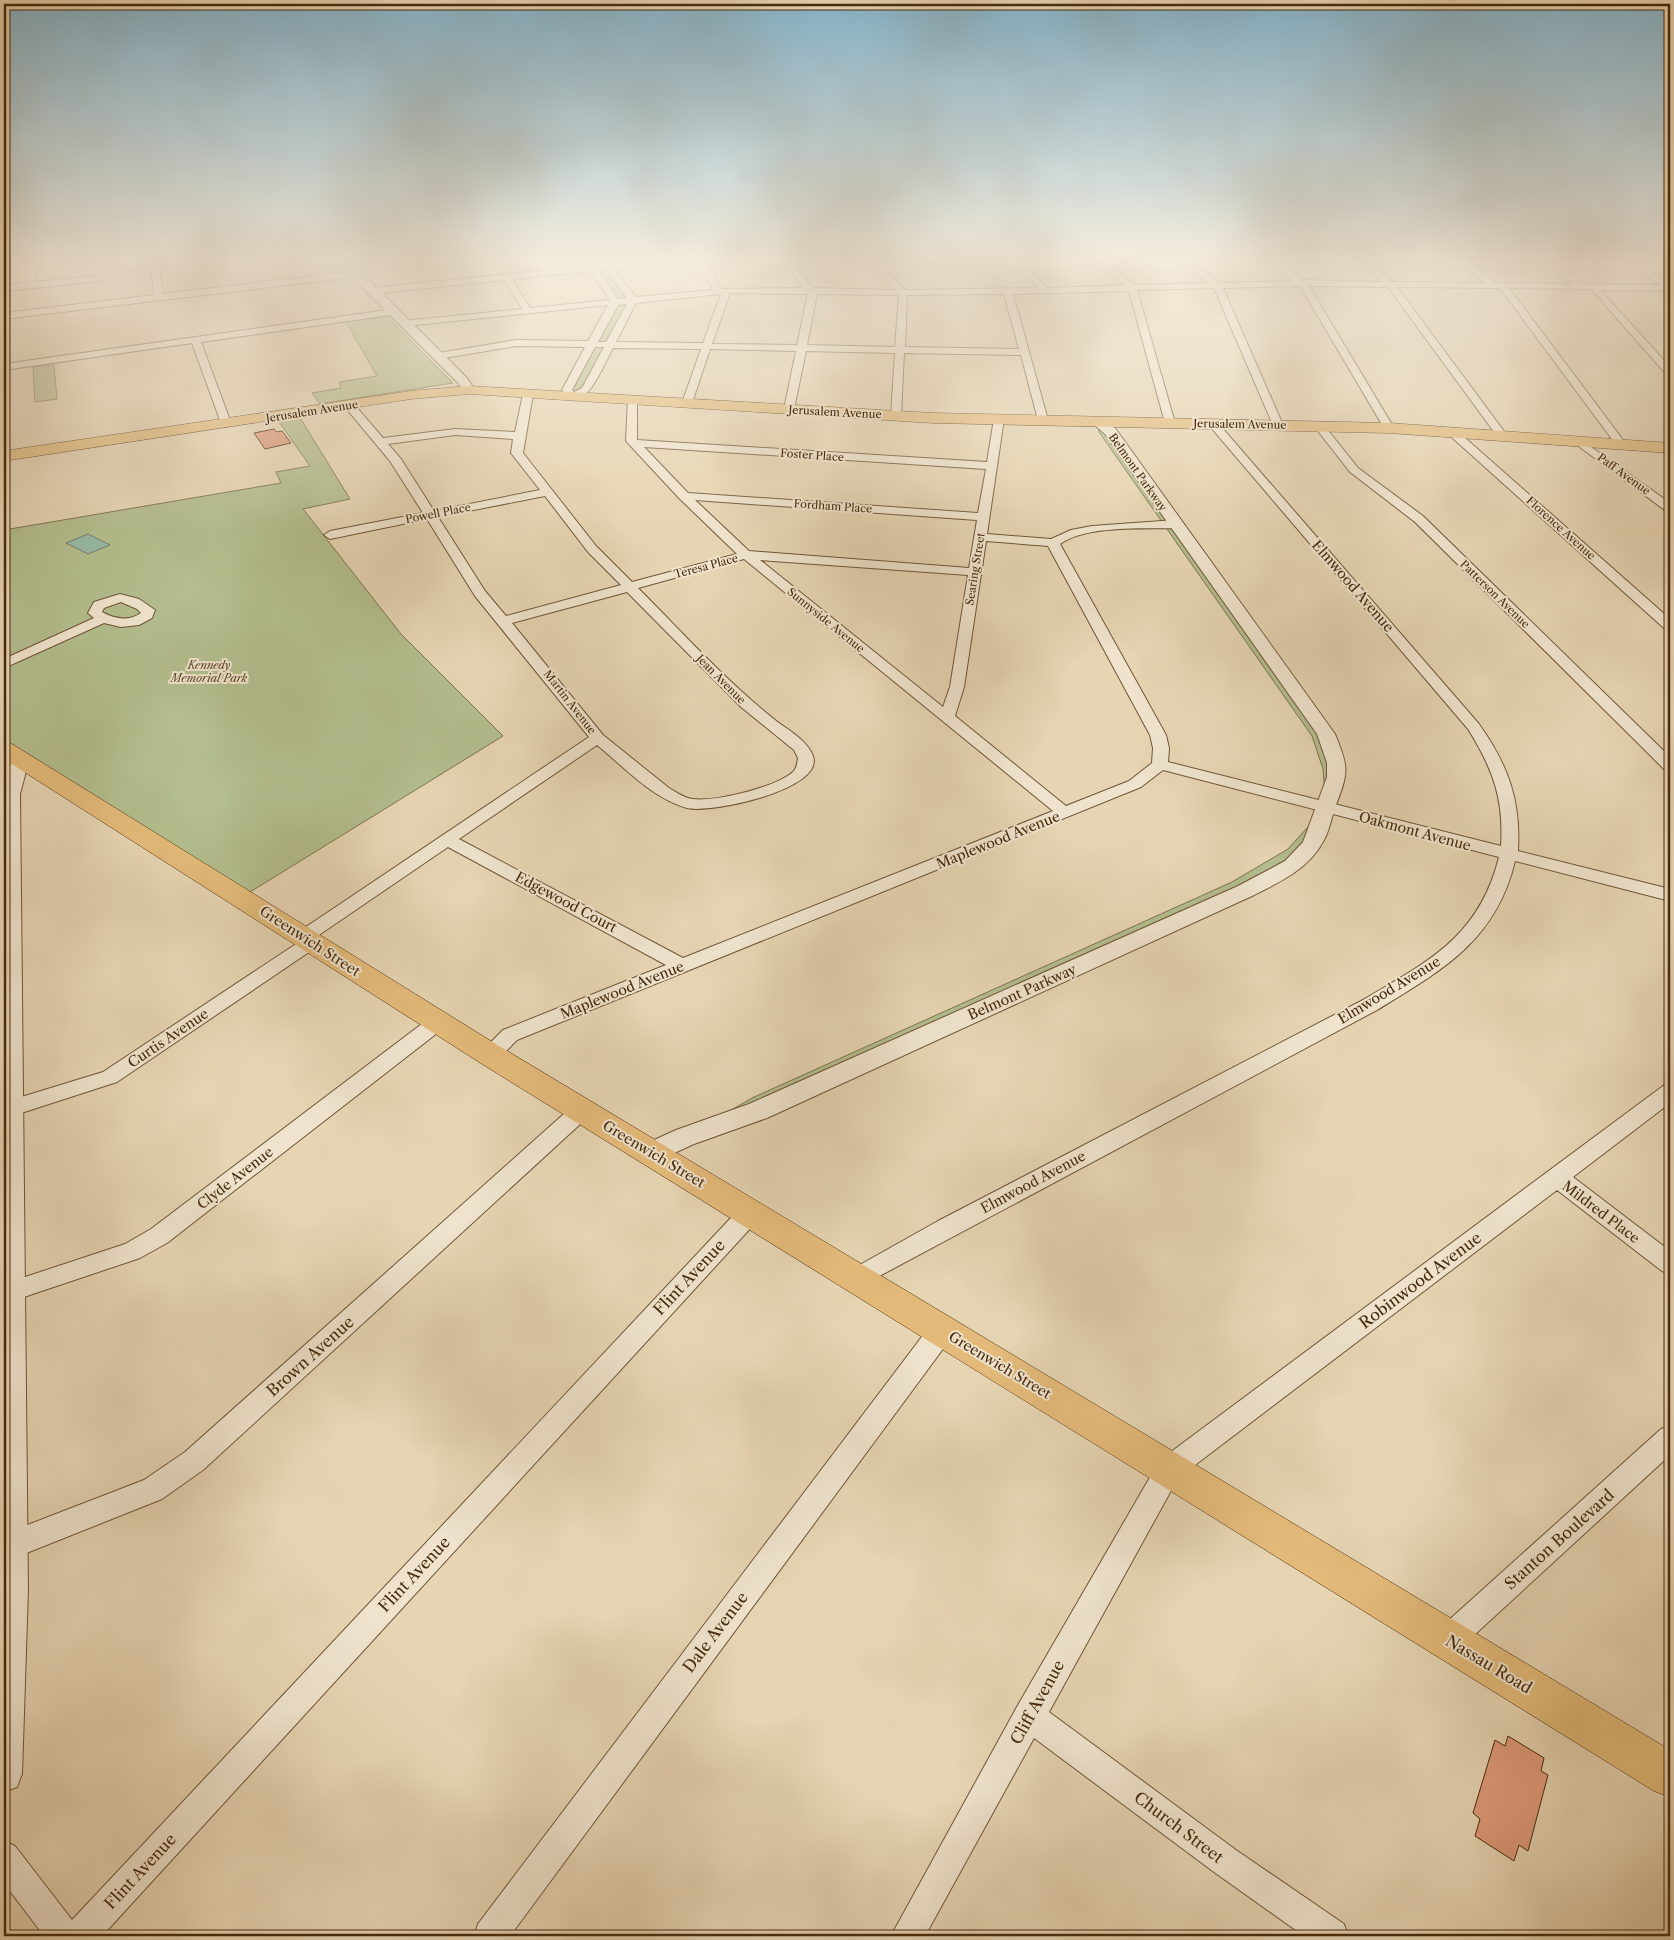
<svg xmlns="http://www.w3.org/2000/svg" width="1674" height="1940" viewBox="0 0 1674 1940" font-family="'Libre Caslon Text',serif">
<rect width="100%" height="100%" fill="#e6d4b2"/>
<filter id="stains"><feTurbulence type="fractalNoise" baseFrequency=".004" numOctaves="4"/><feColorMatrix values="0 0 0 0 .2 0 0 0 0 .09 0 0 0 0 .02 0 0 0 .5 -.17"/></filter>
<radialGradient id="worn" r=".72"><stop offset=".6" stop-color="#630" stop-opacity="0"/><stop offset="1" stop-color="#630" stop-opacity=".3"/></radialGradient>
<path fill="#b3bd8d" stroke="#7d744d" d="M585 258H601L633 300 586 390 573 397 567 390 615 302Z
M386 316 453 383 320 404 312 393 341 388 339 382 377 376 346 322Z
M54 365 57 399 35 402 33 367Z
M297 413 350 499 303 509 401 634 503 736 242 897 4 749V530L281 483 276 472 310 466 275 416Z
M1097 422 1110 431 1326 734C1341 770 1342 771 1326 806 1321 818 1319 831 1313 842 1300 867 1268 879 1245 891L758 1111 685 1137 752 1098 1232 882 1288 849 1326 807 1323 769 1312 736 1099 432Z"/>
<path fill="#97b9a6" stroke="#778069" d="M88 534 110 545 88 554 66 543Z"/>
<path fill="#df9979" stroke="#472b0d" d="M274 429 277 432 282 431 291 443 265 449 254 433Z
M1508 1736 1544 1758 1541 1771 1548 1775 1528 1851 1519 1845 1514 1861 1475 1836 1480 1819 1473 1813 1495 1740 1505 1746Z"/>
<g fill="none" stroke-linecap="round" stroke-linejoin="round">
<g stroke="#6f5536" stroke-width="2">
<path id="minor" d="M38 258 35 282 96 276 98 271C127 260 188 258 220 258L216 260 159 266 163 294 355 271 359 274 355 277 4 319V313L154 295 151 267 113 271 105 274 103 280 100 281 4 291V285L26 283 30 261 4 263V259Z
M413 258H441L437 260 349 269 345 267 349 265Z
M581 258H589L594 266 602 265 597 258H605L610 264 667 258H695L691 260 613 269 636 297 713 290 697 258H705L721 289 803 288 782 258H790L812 288 895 290 867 258H876L905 290 1039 288 1011 263 931 268 927 266 931 264 1007 258H1017L1048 288 1125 285 1092 258H1101L1135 285 1210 283 1177 258H1186L1220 283 1294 281 1263 258H1272L1305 280 1382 282 1357 258H1366L1392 282 1485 283 1454 258H1463L1496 283 1573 284 1537 258H1546L1585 284 1661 285 1620 258H1630L1670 283V291L1600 290 1670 367V376L1667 375 1591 289 1509 288 1626 444 1625 446H1617L1500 288 1397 287 1506 434 1501 437 1497 436 1388 287 1309 286 1394 428 1389 431 1384 428 1300 286 1223 288 1283 425 1278 428 1273 425 1214 288 1137 290 1175 423 1170 426 1165 423 1129 291 1013 294 1048 420 1043 423 1038 420 1021 355 904 353 901 415 896 418 891 415 895 353 806 351 794 409 789 412 784 409 796 351 710 349 692 403 687 406 682 403 701 349 613 348C607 358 587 409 570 399 567 398 564 393 562 390L585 347 516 346 439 359 434 356 439 353 516 340 588 341 608 305 406 326 403 325V321L522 309 504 280 372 294 368 291 372 288 587 266ZM605 269 627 298 618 299 598 270ZM590 271 610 300 530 308 512 279ZM730 293 808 294 797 345 712 344ZM721 294 703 343 616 342 636 303ZM817 294 899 295 895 347 807 345ZM1004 294 1019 349 905 347 907 295ZM627 304 606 342H598L618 305ZM595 347H604L582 388 574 392 572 390Z
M395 309 398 310V314L201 342 231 423 226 426 221 423 192 343 4 370V364Z
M528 391 533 394 523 453 596 546 632 582 737 554 679 498 626 441 628 398H636L637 400V440L987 462 994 419 995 417H1003L1004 419 987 534 1051 539 1071 530 1092 526 1176 520 1182 524 1176 528C1143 529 1087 525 1060 544L1166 735 1169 748 1168 762 1501 846C1504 799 1493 769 1468 729L1208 424 1213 421 1217 422 1479 724C1508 765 1521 800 1518 851L1670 889V901L1515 861C1496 941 1441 971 1377 1010L857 1288 849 1285 845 1278 849 1271 938 1221 1363 1000C1429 961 1479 937 1499 857L1163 770 1141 787 517 1040C507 1050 497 1064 482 1059L479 1054 503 1030 666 965 448 847 316 937 321 942 318 946 117 1082 12 1116 5 1114V1102L103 1072 299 942 294 937 297 933 589 737 475 596 427 519 330 539 324 535 330 531 423 513 390 461 345 407V403H353L383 438 455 429 515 432 523 394ZM455 435 513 439 511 453 540 490 434 511 401 459 388 444ZM644 447 986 469 978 513 688 493ZM545 496 588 552 621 585 506 616 485 591 438 517ZM695 500 977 520 969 568 749 551ZM986 541 1048 546 1150 735 1153 748 1152 763 1129 781 1066 806 955 716 964 687ZM744 559 1053 811 683 958 459 839 597 745C625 768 652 798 687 808 709 814 825 790 813 756 807 740 788 730 775 720 726 681 683 633 638 588ZM760 560 968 575 950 687 943 707ZM627 592 741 707 794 750 798 758C797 763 797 768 793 772 776 787 716 802 693 799 684 798 676 792 669 788L603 735 512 623Z
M1319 423 1323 424 1358 468 1423 516 1670 757V771L1664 769 1415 522 1350 472 1314 426Z
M1451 428 1455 429 1670 619V630L1665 629 1447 433 1446 431Z
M1577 437 1670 503V512L1666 511 1573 442 1572 440Z
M120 594 139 599 155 610 152 618 139 625 121 627 104 623 4 668V659L94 618 88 613 94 602ZM121 602 137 609 141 613C128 622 115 619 102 612L104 608Z
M438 1015 445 1017 448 1022 445 1027 167 1243 140 1258 9 1302 4 1300V1284L125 1244 151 1229 431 1017Z
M1670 1084V1103L1573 1177 1670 1251V1274L1662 1271 1557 1190 1178 1478 1049 1712 1236 1850 1344 1924 1348 1936H1304L1214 1872 1034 1738 925 1936H891L1018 1705 1160 1460 1663 1086Z
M582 1102 589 1104 592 1110 589 1116 203 1470 162 1499 4 1562V1534L144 1480 185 1452 575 1104Z
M750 1204 758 1206 761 1213 758 1220 102 1936H44L4 1883V1841L15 1846 72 1920 742 1206Z
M942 1319 951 1322 954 1330 951 1338 510 1936H474L478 1924 933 1322Z
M1670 1426V1455L1459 1649 1449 1653 1439 1649 1435 1639 1439 1629 1661 1429Z"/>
</g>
<g stroke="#6f5536" stroke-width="2">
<path id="tertiary" d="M337 258H347L466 377 475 390 473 393H465L458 383 351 276Z
M1097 418 1115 428 1335 734C1351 772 1347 774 1334 811 1331 820 1329 831 1324 840 1309 869 1280 882 1252 896L767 1118 694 1144 661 1159 652 1162 643 1159 639 1152 643 1145 676 1130 749 1104 1238 886 1285 861 1303 842 1327 777V763L1317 734 1105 434 1091 422Z
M20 754 27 756 29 760 20 794 28 1590 22 1774 17 1787 4 1792V783L13 756Z"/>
</g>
<g stroke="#472b0d" stroke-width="1">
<path id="primary" d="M469 386 933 413 1389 423 1670 443V453L1389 433 933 423 469 394 411 399 4 461V451L411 391Z
M4 742 12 744 499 1046 1670 1750V1797L1654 1791 479 1062 4 759Z"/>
</g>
<use href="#minor" fill="#efe3cd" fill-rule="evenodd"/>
<use href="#tertiary" fill="#efe3cd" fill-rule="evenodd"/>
<use href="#primary" fill="#e3ba79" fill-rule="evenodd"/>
</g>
<linearGradient id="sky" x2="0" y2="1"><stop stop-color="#87b6ce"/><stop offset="0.49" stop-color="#f4ecdc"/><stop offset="1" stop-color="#f4ecdc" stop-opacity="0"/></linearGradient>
<rect width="1674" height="530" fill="url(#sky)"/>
<g text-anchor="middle" stroke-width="4" stroke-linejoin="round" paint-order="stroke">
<g font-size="11" fill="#472b0d" stroke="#efe3cd">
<text transform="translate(312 411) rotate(-9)" y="4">Jerusalem Avenue</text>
<text transform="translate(835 412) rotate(3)" y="4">Jerusalem Avenue</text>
<text transform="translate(1240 424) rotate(1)" y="4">Jerusalem Avenue</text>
<text transform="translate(812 455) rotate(4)" y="4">Foster Place</text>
<text transform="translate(1138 472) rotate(55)" y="4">Belmont Parkway</text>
<text transform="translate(1624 474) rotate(36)" y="4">Paff Avenue</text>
<text transform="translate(833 506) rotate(4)" y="4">Fordham Place</text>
<text transform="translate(438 513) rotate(-11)" y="4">Powell Place</text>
<text transform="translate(1561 528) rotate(42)" y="4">Florence Avenue</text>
<text transform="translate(706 566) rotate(-15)" y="4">Teresa Place</text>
<text transform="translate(975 569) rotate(-81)" y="4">Searing Street</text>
<text transform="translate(1495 594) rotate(44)" y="4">Patterson Avenue</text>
<text transform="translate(826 620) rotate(39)" y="4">Sunnyside Avenue</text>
<text transform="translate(721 679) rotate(45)" y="4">Jean Avenue</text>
<text transform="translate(570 702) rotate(52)" y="4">Martin Avenue</text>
</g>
<g font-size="11" font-style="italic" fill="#5d4827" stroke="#efe3cd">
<text x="209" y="669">Kennedy<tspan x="209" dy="13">Memorial Park</tspan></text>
</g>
<g font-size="14" fill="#472b0d" stroke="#efe3cd">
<text transform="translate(1353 586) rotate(49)" y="5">Elmwood Avenue</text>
<text transform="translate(1415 831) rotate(15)" y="5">Oakmont Avenue</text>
<text transform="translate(998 840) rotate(-22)" y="5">Maplewood Avenue</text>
<text transform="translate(566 902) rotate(28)" y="5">Edgewood Court</text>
<text transform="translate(310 941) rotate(33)" y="5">Greenwich Street</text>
<text transform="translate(622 990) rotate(-22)" y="5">Maplewood Avenue</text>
<text transform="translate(1389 990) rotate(-31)" y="5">Elmwood Avenue</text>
<text transform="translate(1022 992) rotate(-24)" y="5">Belmont Parkway</text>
<text transform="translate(168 1038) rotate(-34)" y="5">Curtis Avenue</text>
<text transform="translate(654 1154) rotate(31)" y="5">Greenwich Street</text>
<text transform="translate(235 1178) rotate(-38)" y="5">Clyde Avenue</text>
<text transform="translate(1033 1182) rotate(-28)" y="5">Elmwood Avenue</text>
<text transform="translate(1601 1212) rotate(37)" y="5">Mildred Place</text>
<text transform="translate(1000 1365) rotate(31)" y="5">Greenwich Street</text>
</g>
<g font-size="16" fill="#472b0d" stroke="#efe3cd">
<text transform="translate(689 1277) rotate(-47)" y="6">Flint Avenue</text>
<text transform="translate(1420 1280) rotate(-37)" y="6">Robinwood Avenue</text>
<text transform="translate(310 1356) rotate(-42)" y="6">Brown Avenue</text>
<text transform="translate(1559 1539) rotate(-42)" y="6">Stanton Boulevard</text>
<text transform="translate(414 1574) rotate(-47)" y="6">Flint Avenue</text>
<text transform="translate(715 1632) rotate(-53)" y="6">Dale Avenue</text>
<text transform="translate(1489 1664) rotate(31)" y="6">Nassau Road</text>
<text transform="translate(1037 1702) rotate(-61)" y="6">Cliff Avenue</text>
<text transform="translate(1179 1827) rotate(37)" y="6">Church Street</text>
<text transform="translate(140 1871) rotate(-47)" y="6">Flint Avenue</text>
</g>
</g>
<rect width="1674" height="1940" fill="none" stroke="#e6d4b2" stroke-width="20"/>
<rect x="5" y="5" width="1664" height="1930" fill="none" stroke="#472b0d" stroke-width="2.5"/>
<rect x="10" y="10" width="1654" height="1920" fill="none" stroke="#472b0d"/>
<rect width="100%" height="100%" filter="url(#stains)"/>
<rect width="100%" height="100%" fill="url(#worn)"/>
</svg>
